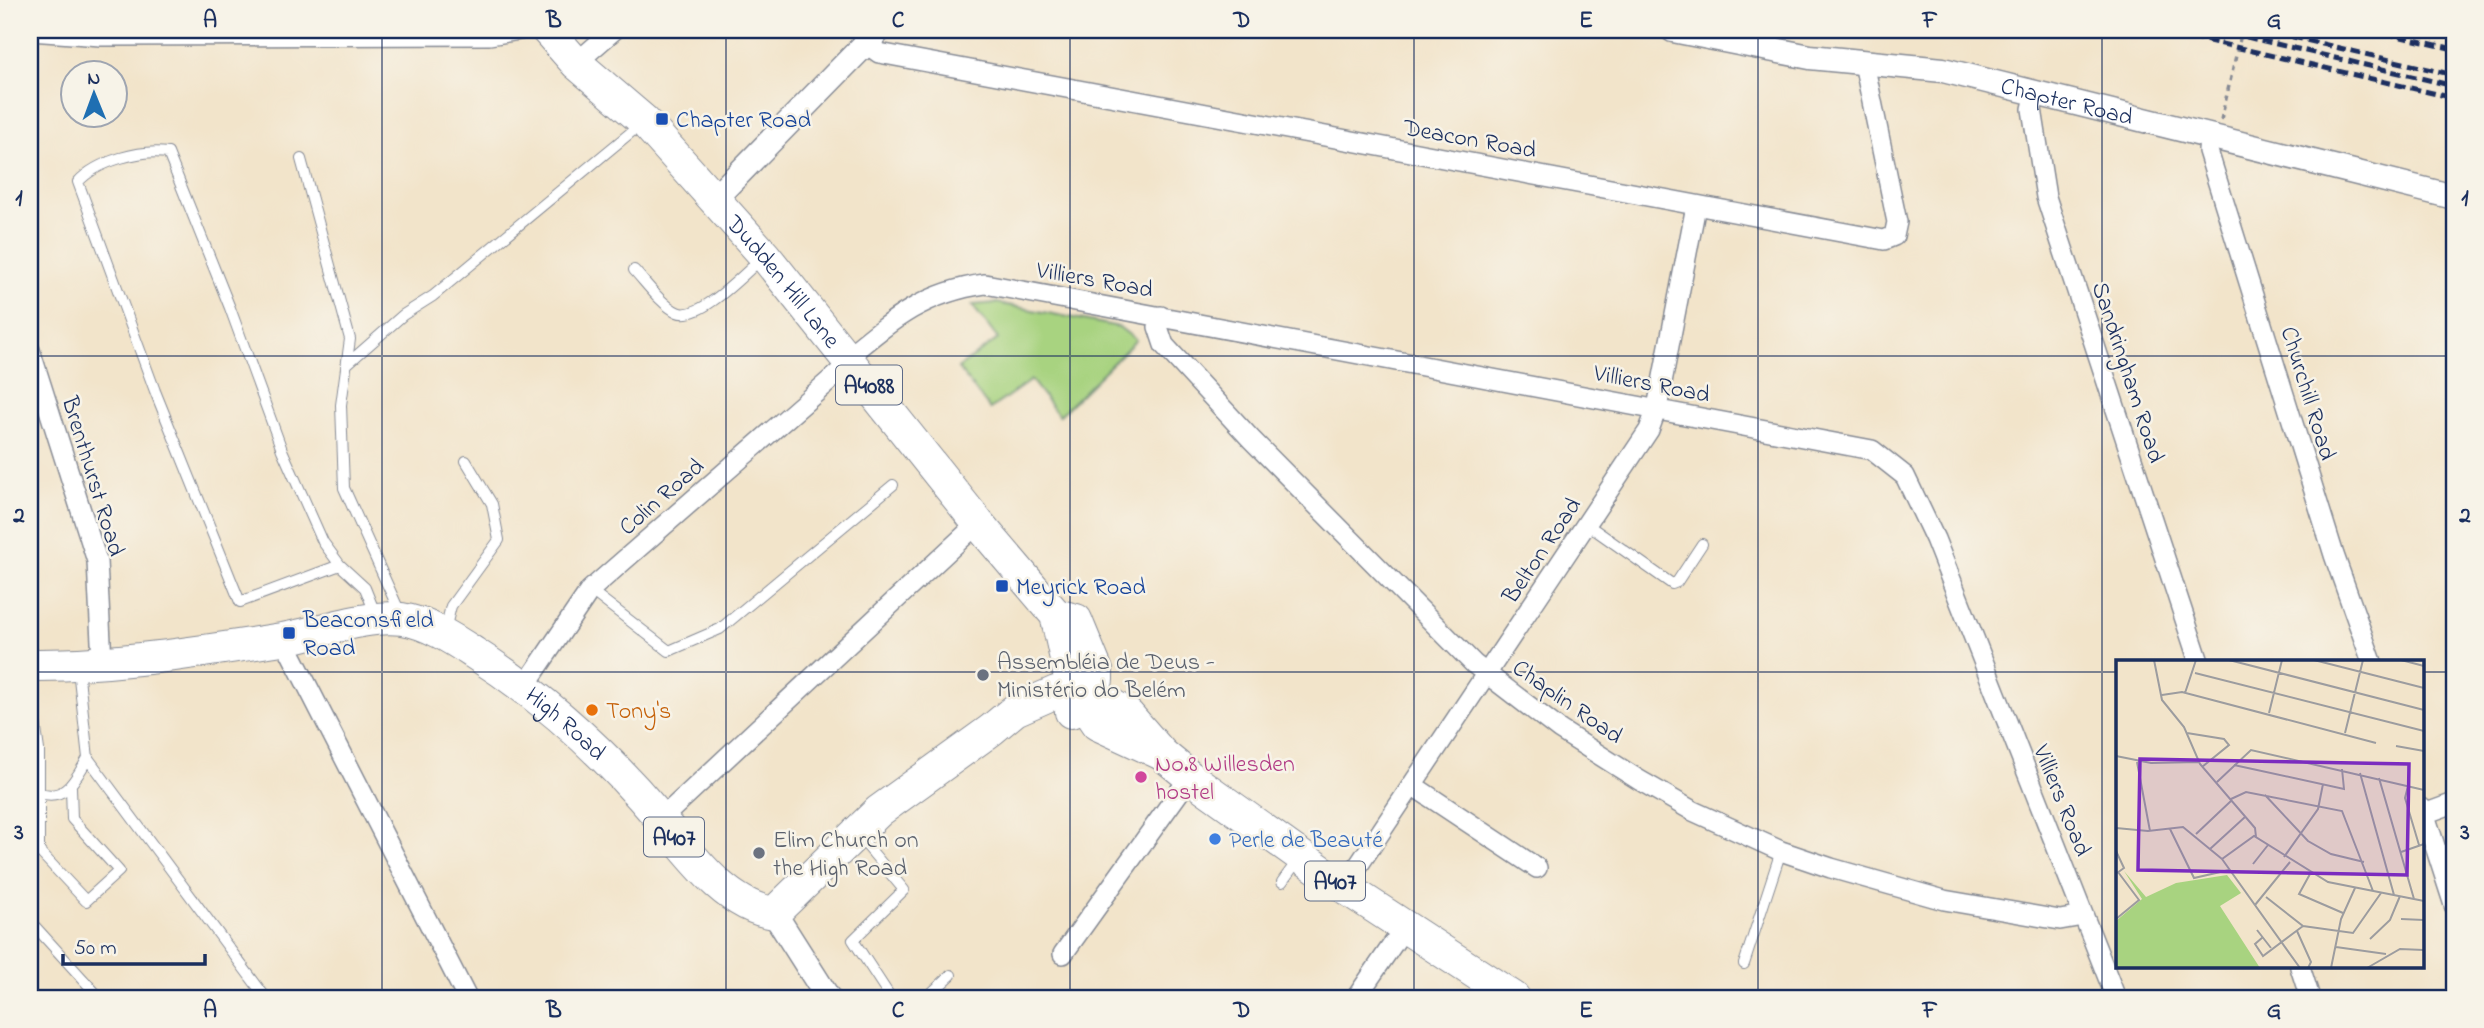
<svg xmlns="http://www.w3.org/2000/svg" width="2484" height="1028" viewBox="0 0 2484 1028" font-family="'Indie Flower',sans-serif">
<rect width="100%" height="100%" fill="#f7f3e8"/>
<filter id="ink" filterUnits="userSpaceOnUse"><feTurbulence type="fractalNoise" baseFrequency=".0143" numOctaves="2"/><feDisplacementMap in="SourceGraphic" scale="14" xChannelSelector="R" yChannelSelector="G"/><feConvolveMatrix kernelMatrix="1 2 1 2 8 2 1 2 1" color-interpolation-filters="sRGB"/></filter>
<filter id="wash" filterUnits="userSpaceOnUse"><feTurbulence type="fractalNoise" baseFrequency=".00686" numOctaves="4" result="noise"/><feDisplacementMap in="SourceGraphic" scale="28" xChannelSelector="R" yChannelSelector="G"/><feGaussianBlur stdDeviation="1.57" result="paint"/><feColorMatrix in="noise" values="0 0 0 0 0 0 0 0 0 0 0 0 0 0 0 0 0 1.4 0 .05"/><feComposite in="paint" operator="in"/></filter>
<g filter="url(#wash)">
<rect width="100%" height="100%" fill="#f2e4ca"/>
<path fill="#a8d380" stroke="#62816f" stroke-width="2" d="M997 303 1119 327 1136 340 1059 416 1031 380 990 409 958 368 998 339 972 305Z"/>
</g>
<g filter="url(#ink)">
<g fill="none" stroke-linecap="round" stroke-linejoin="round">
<g stroke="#868a94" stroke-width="12">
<path id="service" d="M301 159 350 339 341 405 344 488 401 615
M634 270C646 283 662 305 677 312 699 322 744 274 761 259
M346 365 403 315 433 296 641 124
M1588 525 1672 584 1677 582 1702 544
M340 565 240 602 155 391 78 182C97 161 141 149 168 153L230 308 282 450 323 542 340 565 365 588 375 613
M590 590 669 651 720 629 893 485
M445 630 451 606 499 540 492 504 466 461
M78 669 88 758 266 998
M30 713 34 715 39 750V851L86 901 119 871 72 819 71 787
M37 792C66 803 75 779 88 758
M858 835 904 890 853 940 891 998
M30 856 39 851
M1282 882 1298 860
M30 921 100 998
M1744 964 1781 851
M926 998 951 975"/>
</g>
<g stroke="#868a94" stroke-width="22">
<path id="minor" d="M30 31 101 36 489 35 520 30
M865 43 879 53 1884 240 1894 236 1897 222 1864 63
M576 63 614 30
M2036 93 2032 109 2046 197 2199 662
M2209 136 2208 151 2334 555 2372 662
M1161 316 1158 327 1164 345 1251 439 1474 664 1560 730 1639 780 1693 811 1781 851 1831 868 1944 900 2060 920 2083 916
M30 350 97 561 102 662
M847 357C892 320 925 292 985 284L1872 450 1905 476 1935 539 2116 998
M283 638 467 998
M525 686 590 590 851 362
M1412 785 1537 868
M2423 809 2454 905
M2424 814 2454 803
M661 819 978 523
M1344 887 1649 430 1657 408 1696 206
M1063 954 1190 777
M2300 967 2310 998
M1356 998 1404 928"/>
</g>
<g stroke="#868a94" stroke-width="27">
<g id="tertiary">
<path id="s1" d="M1673 30 1810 57 1943 70 2454 197"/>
<path d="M714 199 879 30"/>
<path d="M774 913 828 998"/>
</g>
</g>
<g stroke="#868a94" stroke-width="34">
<g id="primary">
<path id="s2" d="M547 30 576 63 644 121 765 256 978 523 1056 615 1071 681 1084 705"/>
<path d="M1056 615 1076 620 1097 671V680L1084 705"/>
<path id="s3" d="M30 665C113 666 200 652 282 639 318 633 367 614 402 619 428 623 453 639 474 653 545 698 605 753 659 817 689 853 725 906 774 913L879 811 991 730 1015 710 1056 692 1061 691 1084 705 1097 724 1162 754"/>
<path d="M1071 712 1084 705 1109 703 1128 715 1162 754 1190 777 1344 887 1514 998"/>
</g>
</g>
<path stroke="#868a94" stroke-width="3.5" stroke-dasharray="5 5" stroke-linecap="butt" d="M2221 120 2242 30"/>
<use href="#service" stroke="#fff" stroke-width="10"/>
<use href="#minor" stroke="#fff" stroke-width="19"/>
<use href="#tertiary" stroke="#fff" stroke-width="24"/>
<use href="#primary" stroke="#fff" stroke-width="32"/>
<path stroke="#1b2f5e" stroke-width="5" stroke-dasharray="10 5" stroke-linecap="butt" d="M2162 30 2454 98
M2217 30 2454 86
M2263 30 2454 75
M2370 30 2454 49
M2421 30 2454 38"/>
</g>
</g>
<path fill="none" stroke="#1b2f5e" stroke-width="2" stroke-opacity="0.55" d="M382 30V998M726 30V998M1070 30V998M1414 30V998M1758 30V998M2102 30V998M30 356H2454M30 672H2118M2423 672H2454"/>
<g fill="#1a4fb4" stroke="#f7f3e8" stroke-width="2.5">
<rect x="655" y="112" width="14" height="14" rx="3.5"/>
<rect x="995" y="579" width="14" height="14" rx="3.5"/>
<rect x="282" y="626" width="14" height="14" rx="3.5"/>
</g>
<g fill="#6b7280" stroke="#f7f3e8" stroke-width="2.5">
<circle cx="983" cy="675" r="7"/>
<circle cx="759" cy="853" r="7"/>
</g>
<circle fill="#e8710a" stroke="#f7f3e8" stroke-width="2.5" cx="592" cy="710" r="7"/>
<circle fill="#d1479c" stroke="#f7f3e8" stroke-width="2.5" cx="1141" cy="777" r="7"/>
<circle fill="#3f7fe0" stroke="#f7f3e8" stroke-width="2.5" cx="1215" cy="839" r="7"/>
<g text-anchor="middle" stroke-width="5" stroke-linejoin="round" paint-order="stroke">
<g fill="#f7f3e8" stroke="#5d6a87" stroke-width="2">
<rect x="836" y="365.5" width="66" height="39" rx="5"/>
<rect x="644" y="817.5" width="60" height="39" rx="5"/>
<rect x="1305" y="861.5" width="60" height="39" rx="5"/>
</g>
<g font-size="23" font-weight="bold" fill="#1b2f5e">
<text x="869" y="393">A4088</text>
<text x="674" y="845">A407</text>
<text x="1335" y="889">A407</text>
</g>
<g font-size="24" fill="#1b2f5e" stroke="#f7f3e8">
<text dy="8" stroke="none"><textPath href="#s1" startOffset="401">Chapter Road</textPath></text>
<text transform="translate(1470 138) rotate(10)" y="8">Deacon Road</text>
<text transform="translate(1095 279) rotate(10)" y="8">Villiers Road</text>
<text dy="8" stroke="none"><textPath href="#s2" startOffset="346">Dudden Hill Lane</textPath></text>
<text transform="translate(2129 372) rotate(72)" y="8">Sandringham Road</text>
<text transform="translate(1652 383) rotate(11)" y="8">Villiers Road</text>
<text transform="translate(2309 393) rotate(73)" y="8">Churchill Road</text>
<text transform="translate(94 476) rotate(73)" y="8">Brenthurst Road</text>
<text transform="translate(661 496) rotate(-41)" y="8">Colin Road</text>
<text transform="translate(1541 550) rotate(-56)" y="8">Belton Road</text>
<text transform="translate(1568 701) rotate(35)" y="8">Chaplin Road</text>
<text dy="8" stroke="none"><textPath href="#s3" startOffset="572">High Road</textPath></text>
<text transform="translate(2063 800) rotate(68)" y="8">Villiers Road</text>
</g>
<g font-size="24" fill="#164399" stroke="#f7f3e8" text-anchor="start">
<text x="676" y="127">Chapter Road</text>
<text x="1016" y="594">Meyrick Road</text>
<text x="303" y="627">Beaconsfield<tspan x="303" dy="28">Road</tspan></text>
</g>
<g font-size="24" fill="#5b616d" stroke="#f7f3e8" text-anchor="start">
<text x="997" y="669">Assembléia de Deus -<tspan x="997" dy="28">Ministério do Belém</tspan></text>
<text x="773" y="847">Elim Church on<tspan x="773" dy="28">the High Road</tspan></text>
</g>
<g font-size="24" fill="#c56008" stroke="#f7f3e8" text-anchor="start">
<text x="606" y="718">Tony's</text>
</g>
<g font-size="24" fill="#b23c85" stroke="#f7f3e8" text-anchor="start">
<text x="1155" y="771">No.8 Willesden<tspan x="1155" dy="28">hostel</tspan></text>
</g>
<g font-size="24" fill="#366cbe" stroke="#f7f3e8" text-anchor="start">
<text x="1229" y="847">Perle de Beauté</text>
</g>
</g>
<g transform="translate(2116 660)">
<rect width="308" height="308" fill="#f2e4ca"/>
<path d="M8 211 30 237 60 223 111 215 125 233 104 246 144 308H0V261L26 239Z" fill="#a8d380"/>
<path fill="none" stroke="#9c9c9f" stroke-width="2" d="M38 0 46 40 68 67 84 104 139 168 140 177M113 0 308 50M198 0 308 28M285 0 308 6M79 13 308 71M69 33 80 0M46 35 66 32 260 83M153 53 166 0M71 73 108 79 113 85 86 107M229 73 247 0M280 86 308 91M0 96 35 103 83 102M21 102 34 171M118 105 228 129 226 109M244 113 278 235M263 118 298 239M101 122 135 90 308 130M292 126 289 138 303 185M149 135 192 181 215 194 248 202M115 139 130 132 226 151 257 231M0 168 32 171 67 167 106 199 138 176 212 222 308 241M54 169 78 218 113 210M80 174 116 140M94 189 129 157M0 191 8 208 1 213M285 192 308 184M168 197 202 149 207 124M106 199 184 308M137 204 152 185M194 214 183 234 227 253M150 237 187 266 237 273 265 233M139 245 174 202M0 259 23 240 2 212M285 259 308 260M141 270 155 288M181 271 195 302 192 308M147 277 139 284 147 296 187 266M254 279 274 260 284 236M220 287 270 294M215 308 225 259 239 228M251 308 284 289 308 290"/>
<path fill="#7b2cbf" fill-opacity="0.15" stroke="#7b2cbf" stroke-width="3.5" d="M24 99 293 104 291 215 22 210Z"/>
<rect width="308" height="308" fill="none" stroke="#1b2f5e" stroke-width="3.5"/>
</g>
<rect width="2484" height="1028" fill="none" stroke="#f7f3e8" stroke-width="77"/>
<g transform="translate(94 94) rotate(359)"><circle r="33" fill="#f7f3e8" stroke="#9fa5b1" stroke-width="2"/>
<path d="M0-5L12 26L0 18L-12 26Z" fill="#1f6fb2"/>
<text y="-10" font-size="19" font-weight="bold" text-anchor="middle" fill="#1b2f5e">N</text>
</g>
<path d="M63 954v10h142v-10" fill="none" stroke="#1b2f5e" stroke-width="3.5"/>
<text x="74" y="954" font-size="21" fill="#1b2f5e" stroke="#f7f3e8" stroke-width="5" paint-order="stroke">50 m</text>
<rect x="38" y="38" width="2408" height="952" fill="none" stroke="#1b2f5e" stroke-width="2.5"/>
<g font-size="23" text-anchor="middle" font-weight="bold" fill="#1b2f5e">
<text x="210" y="27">A</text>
<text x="554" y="27">B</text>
<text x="898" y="27">C</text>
<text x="1242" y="27">D</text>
<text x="1586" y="27">E</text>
<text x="1930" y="27">F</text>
<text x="2274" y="27">G</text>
<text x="19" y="205">1</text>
<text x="2465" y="205">1</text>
<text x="19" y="522">2</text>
<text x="2465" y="522">2</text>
<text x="19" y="839">3</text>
<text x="2465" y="839">3</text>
<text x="210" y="1017">A</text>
<text x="554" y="1017">B</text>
<text x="898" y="1017">C</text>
<text x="1242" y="1017">D</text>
<text x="1586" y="1017">E</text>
<text x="1930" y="1017">F</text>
<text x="2274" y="1017">G</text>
</g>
</svg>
